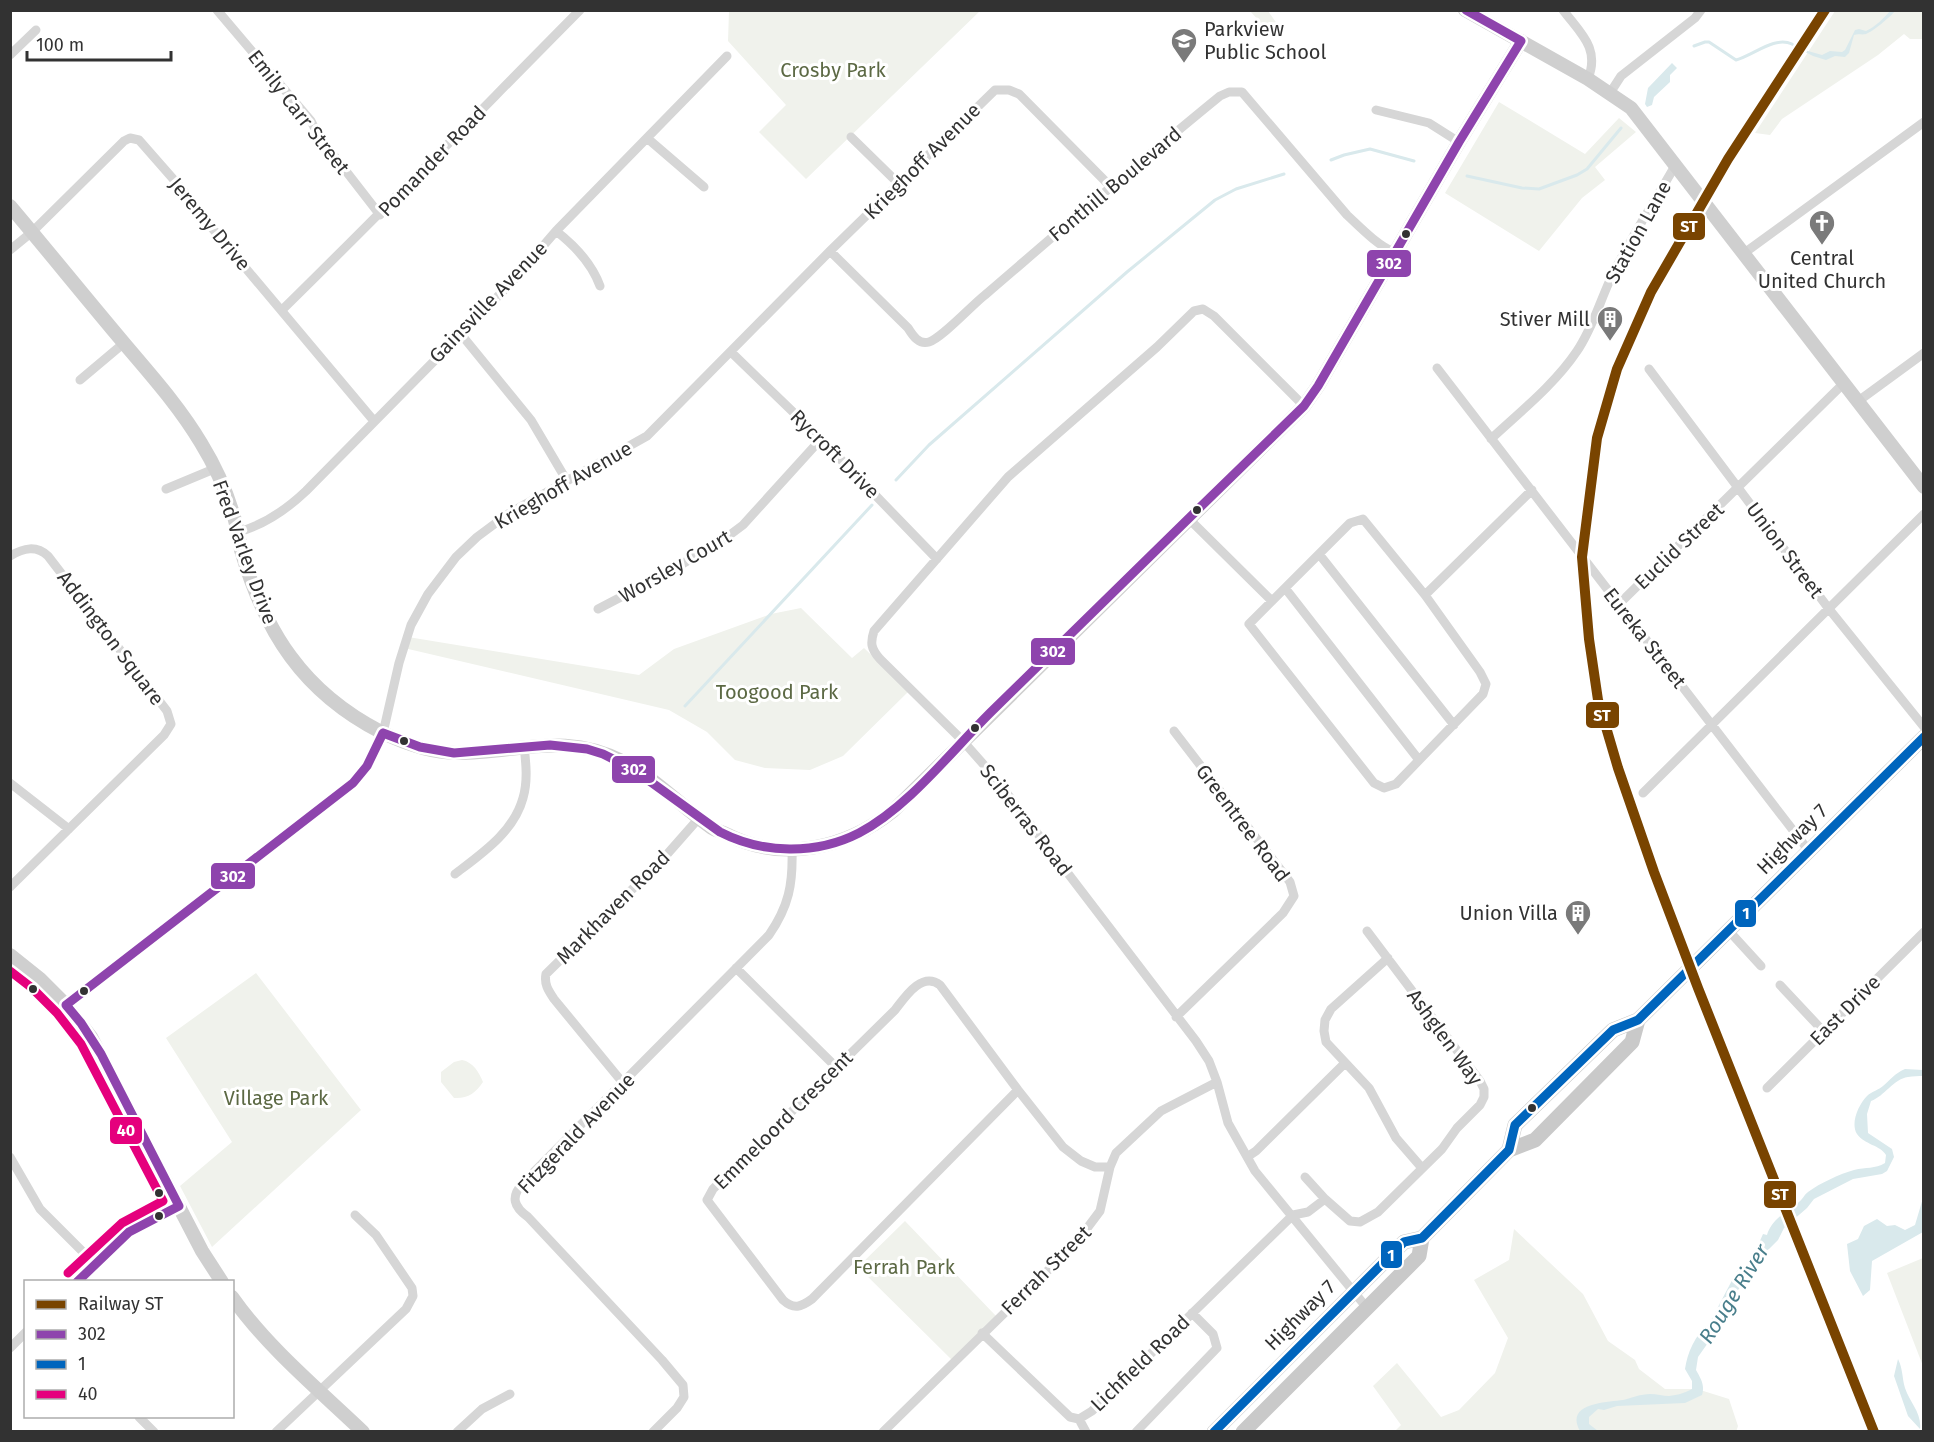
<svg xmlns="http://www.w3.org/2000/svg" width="1934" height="1442" viewBox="0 0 1934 1442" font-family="'Fira Sans',sans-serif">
<rect width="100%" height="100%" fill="#fff"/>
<path fill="#f0f2ec" d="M729 11H980L806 179 759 132 786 105 728 41Z
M1250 11H1268L1280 28 1270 33Z
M1835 11H1923V39H1910L1904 34 1878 55 1782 119 1770 135 1755 133Z
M1499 102 1585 154 1619 118 1636 132 1595 167 1605 180 1582 198 1539 251 1445 193Z
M801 608 852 658 864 648 909 691 843 756 810 770 765 768 735 760 707 732 669 710 404 648 408 637 639 675 674 649 771 614Z
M256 973 361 1110 212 1247 180 1186 232 1142 166 1038Z
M462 1060C473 1062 479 1072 483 1082 476 1093 467 1099 454 1098L441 1082V1072L454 1062Z
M905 1221 996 1316 952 1360 858 1267Z
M1514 1229 1583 1294 1608 1341 1635 1360 1639 1369 1665 1389H1697L1729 1399 1738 1426 1736 1432 1395 1431 1401 1425 1373 1386 1397 1363 1441 1417 1459 1410 1495 1373 1508 1338 1474 1280 1509 1260Z
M1923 1258V1366L1887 1273Z"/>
<path fill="#d9e9ec" d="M1890 11H1895C1891 16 1875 30 1868 33 1863 36 1859 33 1854 35L1849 53 1845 57 1835 56 1826 60 1813 56 1791 45 1792 43 1808 51 1822 55 1830 51 1842 52 1845 50 1855 30 1859 29 1866 31C1875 27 1884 18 1890 11Z
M1672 63 1677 68 1670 75V82L1654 97 1652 105 1647 107 1645 104 1648 88Z
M1905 1069 1923 1070V1076C1919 1076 1913 1076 1908 1077 1893 1079 1885 1096 1871 1101L1867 1114 1868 1133 1892 1149 1894 1157 1887 1171 1882 1174 1853 1179 1814 1199 1807 1208 1784 1228 1778 1240 1769 1249 1757 1257 1747 1270 1750 1274 1732 1298 1727 1312 1713 1330 1710 1340 1698 1357 1696 1370C1701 1379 1705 1385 1702 1395L1685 1403 1617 1406 1604 1410 1598 1409 1589 1417V1424L1598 1431H1580C1564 1403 1607 1402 1623 1400 1631 1398 1641 1394 1650 1394 1657 1394 1663 1396 1669 1396 1678 1395 1684 1393 1692 1389V1381L1685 1369C1687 1354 1695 1334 1709 1324L1738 1269 1741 1267 1744 1268 1760 1245 1759 1243 1763 1234 1767 1235C1771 1220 1787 1211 1799 1202 1802 1200 1804 1195 1808 1192 1820 1183 1840 1174 1854 1170 1866 1167 1875 1169 1885 1163L1886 1155C1880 1145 1865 1145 1857 1134 1850 1123 1859 1104 1867 1096 1872 1091 1879 1090 1883 1086 1892 1078 1894 1074 1905 1069Z
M1923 1198V1232L1872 1261 1870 1290 1863 1296 1850 1271 1847 1244 1858 1239 1864 1226 1877 1219 1887 1226 1895 1225 1905 1230 1915 1225Z
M1898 1359C1903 1369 1902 1378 1905 1388 1910 1403 1922 1413 1920 1429L1908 1416 1894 1376Z"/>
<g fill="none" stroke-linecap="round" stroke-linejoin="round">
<path stroke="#d9e9ec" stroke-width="3" d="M1694 46 1705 42H1709L1736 60C1754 55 1774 36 1792 44
M1331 160 1344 155 1370 149 1414 161
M1467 176 1522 188 1539 189 1577 175 1587 169 1621 128
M896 480 929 445 1127 272 1215 200 1236 189 1284 174
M685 706 872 505"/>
<path stroke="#d6d6d6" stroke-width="9" d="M217 10 311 121 318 135 380 215
M1563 10C1581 34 1600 48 1588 79
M10 55 36 30
M1610 93 1621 76 1695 18 1701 10
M1376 110 1429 123 1459 142
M851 137 899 184
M647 138 704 187
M556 231C574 245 592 264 600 286
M10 250 32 232 124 141 130 138 139 140 189 197 212 228 374 421
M830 251 908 328C913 336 919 345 929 342 942 338 972 305 985 295 1063 228 1140 161 1220 96L1229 92H1242L1347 215C1361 228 1377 245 1394 252
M1743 254 1924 122
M282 310C383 211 481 110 580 10
M460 333 531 420 567 481
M731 352 821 439 937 559
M1437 368 1809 851
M1649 369 1829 609 1924 727
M80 380 124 343
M1857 402 1924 353
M1304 406 1214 316 1203 309 1194 311 1157 347 1008 477 874 631C870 643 871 649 880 659L962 740 992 774 1196 1041 1209 1061 1217 1082 1228 1123 1255 1171 1367 1308
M1491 439C1520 412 1555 384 1577 351 1592 329 1599 304 1610 280 1629 240 1654 203 1676 164
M166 489 214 469
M1188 518 1272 601
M1363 519 1425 595 1480 672 1486 684 1483 694 1396 784 1384 788 1374 783 1249 624 1350 523Z
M238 532C264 525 286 510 306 491L512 282 556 231 727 56
M1319 554 1454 725
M10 556C24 548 36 545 48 556L167 711 171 724 164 735 10 887
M1285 588 1419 760
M1425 595 1532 490
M1619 604 1843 384
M598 609 665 574 723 540 743 525 821 439
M1174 731 1290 882 1294 896 1283 913 1176 1017
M10 783 69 829
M1643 793 1924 514
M455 874C481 854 514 832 523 798 528 781 526 763 524 746
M1729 931 1761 966
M1388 958 1331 1009 1325 1020 1324 1031 1326 1042 1369 1088 1396 1138 1422 1168
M736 968 836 1067
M1780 985 1824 1032
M66 1005 353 783 367 766 383 733 399 663 411 625 428 594 456 557 477 537 508 514 647 436 830 251 995 90H1009L1019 94 1111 187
M623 1083 554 999C548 990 544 984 546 974L662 860 699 818
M1767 1088 1924 932
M1018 1090 812 1299C801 1307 794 1310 783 1300L707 1200 713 1189 895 1010C905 997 922 971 940 985L1018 1090 1063 1147 1081 1161 1095 1167H1110
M10 1157 40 1209 95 1264
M1247 1157 1256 1151 1344 1064
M1305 1177 1325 1199
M76 1282 129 1232 179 1206
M982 1333 1070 1417 1079 1419 1092 1411 1293 1215 1308 1212 1325 1199 1350 1221 1360 1222 1378 1212 1442 1149 1457 1128 1480 1105 1484 1097V1089L1480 1081 1367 931
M10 1348 26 1332
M139 1417 154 1432
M1079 1419 1086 1432
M276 1432 406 1309 413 1296 412 1288 376 1235 355 1215
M457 1432 482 1409 510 1394
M653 1432 677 1408 684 1397 683 1385 662 1360 528 1217C514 1207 510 1197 523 1183L769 935C789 906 793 884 792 850
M883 1432 1076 1243 1100 1211 1110 1167 1116 1153 1161 1111 1217 1082
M1136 1432 1217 1348 1213 1334 1192 1313"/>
<path stroke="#cfcfcf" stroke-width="14" d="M1465 10 1588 79 1631 108 1924 487
M10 206C48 251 85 297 123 342 150 374 179 406 201 443 217 469 231 502 238 532 239 538 240 544 241 550 265 632 303 692 381 732 404 743 432 753 457 753 518 753 564 731 624 762 656 779 682 807 712 828 717 831 723 832 728 835 784 863 846 848 893 811L1304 406 1318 386 1459 142 1521 41
M10 955 40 979 66 1005 91 1037 202 1251 222 1282
M232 1297C267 1347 319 1390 363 1432"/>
<path stroke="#c9c9c9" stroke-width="15" d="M1509 1150 1515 1125 1613 1030 1638 1020 1924 737
M1214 1432 1404 1242 1422 1238
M1243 1432 1419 1256 1422 1238 1509 1150 1535 1140 1632 1042 1638 1020"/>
<g stroke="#fff" stroke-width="14">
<path id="bus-1" d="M1466 10 1521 41
M383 733 420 747 454 753 550 745 587 749 603 754 633 769 720 832C763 854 816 855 859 833 909 807 953 749 993 710 1096 609 1200 507 1304 406L1318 386 1459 142 1521 41
M66 1005 353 783 367 766 383 733
M66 1005 81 1023 101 1054 179 1206
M77 1282 129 1232 179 1206"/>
</g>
<g stroke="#fff" stroke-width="14">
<path id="bus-2" d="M1214 1432 1404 1242 1422 1238 1509 1150 1515 1125 1613 1030 1638 1020 1924 737"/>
</g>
<g stroke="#fff" stroke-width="14">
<path id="bus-3" d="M10 971 32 988 57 1013 81 1044 163 1201 122 1223 68 1273"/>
</g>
<use href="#bus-1" stroke="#8e44ad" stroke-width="9"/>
<use href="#bus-2" stroke="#0065bd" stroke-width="9"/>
<use href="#bus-3" stroke="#e5007d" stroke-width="9"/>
<g stroke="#fff" stroke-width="15">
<path id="rail-1" d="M1825 10 1728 159 1651 292 1617 369 1597 438 1582 557 1589 639 1598 700 1618 768 1654 872 1698 988 1874 1432"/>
</g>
<use href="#rail-1" stroke="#794400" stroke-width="10"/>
</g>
<defs>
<g id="school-pin" transform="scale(1.35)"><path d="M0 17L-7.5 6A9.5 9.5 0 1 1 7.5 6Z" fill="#7a7a7a" stroke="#fff"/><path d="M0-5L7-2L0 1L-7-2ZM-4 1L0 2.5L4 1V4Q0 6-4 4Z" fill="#fff"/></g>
<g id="church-pin" transform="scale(1.35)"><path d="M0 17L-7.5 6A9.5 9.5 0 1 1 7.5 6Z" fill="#7a7a7a" stroke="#fff"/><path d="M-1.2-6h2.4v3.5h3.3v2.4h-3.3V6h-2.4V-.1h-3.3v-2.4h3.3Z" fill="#fff"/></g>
<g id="building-pin" transform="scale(1.35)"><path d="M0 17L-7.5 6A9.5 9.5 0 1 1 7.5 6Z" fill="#7a7a7a" stroke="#fff"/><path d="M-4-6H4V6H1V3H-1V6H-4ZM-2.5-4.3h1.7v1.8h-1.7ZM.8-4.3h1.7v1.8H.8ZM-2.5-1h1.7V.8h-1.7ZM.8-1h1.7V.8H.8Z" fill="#fff"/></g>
</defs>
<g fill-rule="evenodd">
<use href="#school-pin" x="1184" y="41"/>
<use href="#church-pin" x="1822" y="223"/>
<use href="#building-pin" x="1610" y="319"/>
<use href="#building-pin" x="1578" y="913"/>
</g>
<g fill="#323232" stroke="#fff" stroke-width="2">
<circle cx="1406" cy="234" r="5"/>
<circle cx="1197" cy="510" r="5"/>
<circle cx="975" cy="728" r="5"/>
<circle cx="404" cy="741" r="5"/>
<circle cx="33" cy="989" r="5"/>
<circle cx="84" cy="991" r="5"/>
<circle cx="1532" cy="1108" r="5"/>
<circle cx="159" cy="1193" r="5"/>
<circle cx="159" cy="1216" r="5"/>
</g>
<g text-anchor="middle" stroke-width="6" stroke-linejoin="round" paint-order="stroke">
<g font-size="20" fill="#323232" stroke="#fff" text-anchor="end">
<text x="1204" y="36" text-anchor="start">Parkview<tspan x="1204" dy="23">Public School</tspan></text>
<text x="1822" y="265" text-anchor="middle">Central<tspan x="1822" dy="23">United Church</tspan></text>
<text x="1590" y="326">Stiver Mill</text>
<text x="1558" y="920">Union Villa</text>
</g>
<g font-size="20" fill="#5c6944" stroke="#fff">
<text x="833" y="77">Crosby Park</text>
<text x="777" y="699">Toogood Park</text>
<text x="276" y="1105">Village Park</text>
<text x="904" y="1274">Ferrah Park</text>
</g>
<g font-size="20" fill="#323232" stroke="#fff">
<text transform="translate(299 112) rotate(52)" y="7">Emily Carr Street</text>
<text transform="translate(432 161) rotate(-46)" y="7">Pomander Road</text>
<text transform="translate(922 161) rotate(-45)" y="7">Krieghoff Avenue</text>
<text transform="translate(1115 184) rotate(-40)" y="7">Fonthill Boulevard</text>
<text transform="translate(210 224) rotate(50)" y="7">Jeremy Drive</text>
<text transform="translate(1638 232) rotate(-61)" y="7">Station Lane</text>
<text transform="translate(488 302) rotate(-46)" y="7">Gainsville Avenue</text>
<text transform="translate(835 454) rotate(45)" y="7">Rycroft Drive</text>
<text transform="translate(563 485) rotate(-30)" y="7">Krieghoff Avenue</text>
<text transform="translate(1679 546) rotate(-44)" y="7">Euclid Street</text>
<text transform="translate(1785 550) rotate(53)" y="7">Union Street</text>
<text transform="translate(245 552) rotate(70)" y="7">Fred Varley Drive</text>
<text transform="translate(675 566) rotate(-30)" y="7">Worsley Court</text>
<text transform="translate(111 638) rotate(53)" y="7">Addington Square</text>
<text transform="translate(1645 638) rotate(52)" y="7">Eureka Street</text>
<text transform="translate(1026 820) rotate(52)" y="7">Sciberras Road</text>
<text transform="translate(1243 823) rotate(53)" y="7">Greentree Road</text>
<text transform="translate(1792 839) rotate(-45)" y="7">Highway 7</text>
<text transform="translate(613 907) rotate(-45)" y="7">Markhaven Road</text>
<text transform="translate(1845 1010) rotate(-45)" y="7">East Drive</text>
<text transform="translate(1445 1037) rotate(54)" y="7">Ashglen Way</text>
<text transform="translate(783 1120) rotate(-45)" y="7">Emmeloord Crescent</text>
<text transform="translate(576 1133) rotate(-46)" y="7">Fitzgerald Avenue</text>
<text transform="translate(1046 1270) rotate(-45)" y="7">Ferrah Street</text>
<text transform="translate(1300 1315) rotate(-45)" y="7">Highway 7</text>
<text transform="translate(1140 1363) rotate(-44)" y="7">Lichfield Road</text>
</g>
<g font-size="21" font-style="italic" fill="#487e8b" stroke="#fff">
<text transform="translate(1734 1294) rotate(-58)" y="7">Rouge River</text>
</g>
</g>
<g stroke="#fff" stroke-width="2">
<rect x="1672" y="212" width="34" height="29" rx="6" fill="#794400"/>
<rect x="1366" y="249" width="46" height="29" rx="6" fill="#8e44ad"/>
<rect x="1030" y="637" width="46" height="29" rx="6" fill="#8e44ad"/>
<rect x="1585" y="701" width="35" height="28" rx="6" fill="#794400"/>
<rect x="611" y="755" width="45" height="29" rx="6" fill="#8e44ad"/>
<rect x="210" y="862" width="46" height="28" rx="6" fill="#8e44ad"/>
<rect x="1734" y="899" width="23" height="29" rx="6" fill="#0065bd"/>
<rect x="109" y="1116" width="34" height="29" rx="6" fill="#e5007d"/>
<rect x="1763" y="1180" width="34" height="29" rx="6" fill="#794400"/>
<rect x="1380" y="1240" width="23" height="29" rx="6" fill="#0065bd"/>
</g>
<g font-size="16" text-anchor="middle" font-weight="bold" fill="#fff">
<text x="1689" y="232">ST</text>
<text x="1389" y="269">302</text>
<text x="1053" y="657">302</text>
<text x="1602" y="721">ST</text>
<text x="634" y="775">302</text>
<text x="233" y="882">302</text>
<text x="1746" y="919">1</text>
<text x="126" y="1136">40</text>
<text x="1780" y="1200">ST</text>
<text x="1391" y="1261">1</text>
</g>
<rect width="1934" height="1442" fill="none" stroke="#323232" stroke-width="24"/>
<rect x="24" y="1280" width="210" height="138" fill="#ffffff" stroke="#adadad" stroke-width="1.5"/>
<rect x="36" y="1300" width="30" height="9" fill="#794400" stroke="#adadad" stroke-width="1.5"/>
<text x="78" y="1310" font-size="18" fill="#323232">Railway ST</text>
<rect x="36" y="1330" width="30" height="9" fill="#8e44ad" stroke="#adadad" stroke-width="1.5"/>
<text x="78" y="1340" font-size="18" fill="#323232">302</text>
<rect x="36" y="1360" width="30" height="9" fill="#0065bd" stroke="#adadad" stroke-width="1.5"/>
<text x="78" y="1370" font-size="18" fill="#323232">1</text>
<rect x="36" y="1390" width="30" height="9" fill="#e5007d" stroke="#adadad" stroke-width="1.5"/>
<text x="78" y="1400" font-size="18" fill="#323232">40</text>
<path d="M27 51v9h144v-9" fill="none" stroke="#323232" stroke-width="3"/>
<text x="36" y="51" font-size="18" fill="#323232" stroke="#ffffff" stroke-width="4.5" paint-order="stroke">100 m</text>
</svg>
